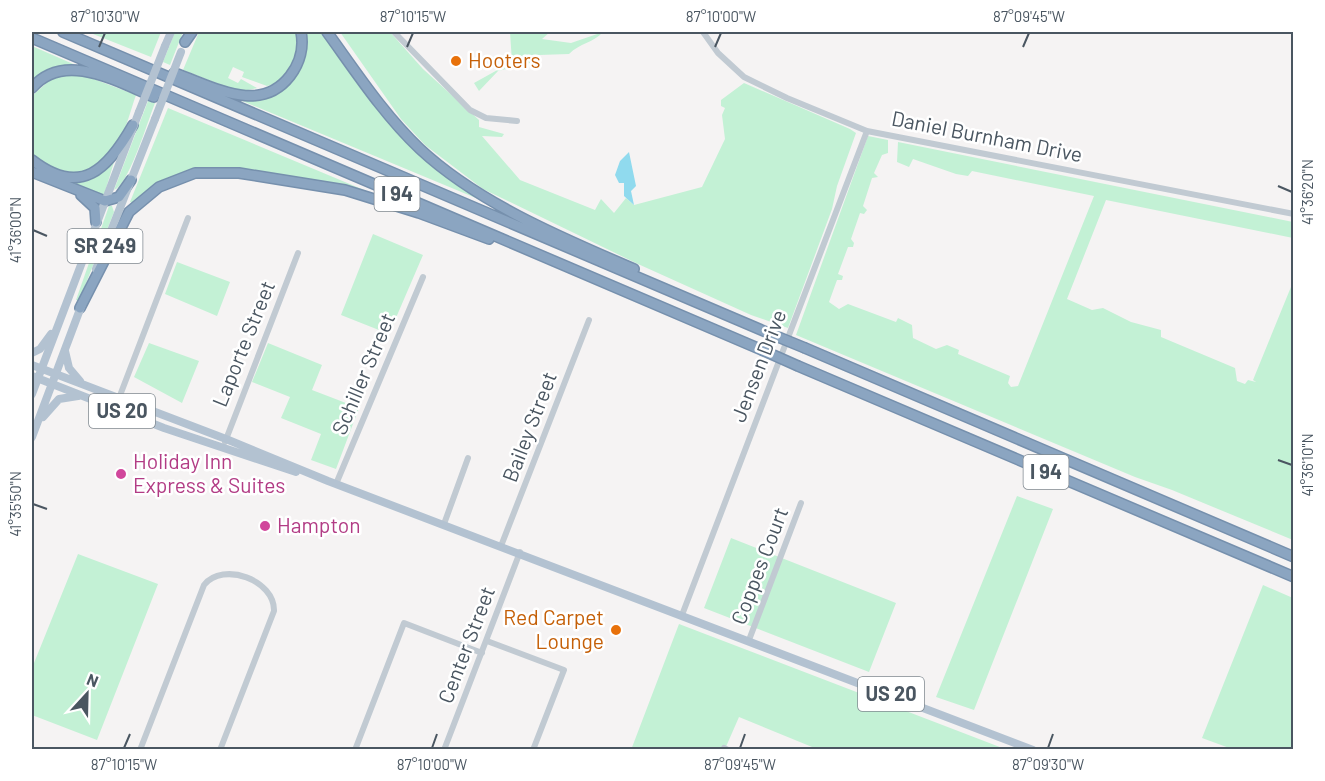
<svg xmlns="http://www.w3.org/2000/svg" width="1325" height="781" viewBox="0 0 1325 781" font-family="Barlow,sans-serif">
<rect width="100%" height="100%" fill="#f5f3f3"/>
<path fill="#c3f1d5" d="M88 32H161L151 57Z
M175 32H183L170 65 163 62Z
M199 32H296C302 54 291 80 267 86L242 77 244 72 233 67 228 78 238 83 241 79 257 88 239 92 183 70Z
M304 32H321L401 135 432 165 483 201 240 100 264 98 287 85Z
M340 32H390L423 69 479 120V127L504 134 502 137 482 136 520 180 595 210 601 199 614 213 626 198 634 205 702 187 725 139 722 115 725 108 721 106V100L744 83 850 129 856 133 837 186 832 209 788 328 751 315 638 264 483 189 425 145 401 119Z
M510 32H550L542 39 571 43 603 32C593 43 580 43 569 54L539 55 530 63 498 71 479 91 474 83 512 62Z
M32 46 80 67 51 69 32 82Z
M72 74 91 78 136 95C130 112 125 134 115 148 93 177 56 183 32 153V96L51 79Z
M148 101 155 103C148 120 129 185 114 190Z
M168 108 388 200 326 183 229 169 152 187 133 203 130 202Z
M868 136 888 140V153L882 155 874 173 878 177 872 178 863 206 867 210 864 214 860 213 851 239 854 243 853 247H848L838 274 843 276 842 280H837L829 302 839 309 848 304 896 322 898 318 912 325 913 338 936 349 947 345 959 350 958 354 1010 376 1008 383 1011 387 1018 386 1094 196 972 171 968 176 956 174 913 159 909 167 897 162 898 142 1293 222V238L1106 200 1067 299 1092 310 1103 308 1131 322 1161 330V337L1235 368 1237 381 1245 384 1248 380 1256 382 1253 380 1293 282V540L1172 490 1135 477 796 335Z
M114 162 104 195 62 179 101 172Z
M109 206H112L114 212 79 301 76 300Z
M373 234 423 255 389 334 341 315Z
M177 262 230 282 217 316 165 294Z
M149 343 199 361 182 403 134 377Z
M268 343 322 365 312 390 359 408 336 469 311 460 321 434 281 418 290 397 252 382Z
M1017 496 1053 509 974 710 936 697Z
M731 538 896 603 869 672 704 608Z
M78 554 158 584 97 740 32 715V668Z
M1263 585 1293 598V749H1232L1202 738Z
M679 624 1005 749H817L739 717 725 749 631 750Z"/>
<path fill="#90daee" d="M629 152 636 186 631 191 634 205 624 196V183H619L615 175 620 161Z"/>
<g fill="none" stroke-linecap="round" stroke-linejoin="round">
<g stroke="#7690ad" stroke-width="12">
<path id="highway" d="M63 32 766 332
M327 32C356 72 384 115 420 149 478 203 562 238 634 269
M32 38 762 350
M185 42 192 32
M174 73C211 85 259 116 290 76 300 63 304 47 301 32
M32 88C64 50 118 82 154 97
M32 160C81 198 108 169 133 125
M32 172 105 201 119 197 131 180
M81 195 95 208 96 222
M80 308 129 212 159 187 195 173H239L345 190 419 213 489 239
M805 348 1294 557
M798 366 1294 577"/>
</g>
<path stroke="#c1cad2" stroke-width="6" d="M394 32 470 110 486 118 517 121
M703 32 718 53 744 77 787 98 867 131 1294 214
M119 398 188 218
M225 442 298 253
M336 484 423 277
M444 524 468 458
M501 546 589 320
M682 615 867 131
M749 640 801 503
M487 641 564 670 533 750
M724 748 728 750
M140 750 204 585C223 561 275 580 274 611L220 750
M355 750 404 623 482 653
M444 750 520 552"/>
<path stroke="#b3c2d1" stroke-width="8" d="M165 46 171 32
M96 269 155 119
M65 351 69 368 80 381
M32 353 40 349 51 334
M32 365 226 439 328 481 1033 750
M32 376 164 428 296 472
M32 394 139 112
M43 417 59 399 78 396
M32 437 82 304"/>
<use href="#highway" stroke="#8ba5c1" stroke-width="9"/>
<g stroke="#7690ad" stroke-width="12" stroke-linecap="butt">
<path id="highway-bridge" d="M766 332 805 348
M762 350 798 366"/>
</g>
<path stroke="#b3c2d1" stroke-width="8" d="M139 112 165 46
M155 119 181 52"/>
<use href="#highway-bridge" stroke="#8ba5c1" stroke-width="9"/>
</g>
<path fill="none" stroke="#4a5661" stroke-width="2" d="M99 47 105 33M407 47 413 33M715 47 721 33M1023 47 1029 33M1278 186 1292 192M33 230 47 236M1278 460 1292 465M33 504 47 509M124 748 130 734M432 748 437 734M740 748 745 734M1048 748 1053 734"/>
<g fill="#e8710a" stroke="#fff" stroke-width="2">
<circle cx="456" cy="61" r="6"/>
<circle cx="616" cy="630" r="6"/>
</g>
<g fill="#d1479c" stroke="#fff" stroke-width="2">
<circle cx="121" cy="474" r="6"/>
<circle cx="265" cy="526" r="6"/>
</g>
<g text-anchor="middle" stroke-width="5" stroke-linejoin="round" paint-order="stroke">
<g fill="#fff" stroke="#808990" stroke-width="1.5">
<rect x="374.5" y="177" width="45" height="34" rx="4.5"/>
<rect x="67.5" y="229" width="75" height="34" rx="4.5"/>
<rect x="89" y="394" width="66" height="34" rx="4.5"/>
<rect x="1023.5" y="455" width="45" height="34" rx="4.5"/>
<rect x="858" y="677" width="66" height="34" rx="4.5"/>
</g>
<g font-size="20" font-weight="bold" fill="#4a5661">
<text x="397" y="201">I 94</text>
<text x="105" y="253">SR 249</text>
<text x="122" y="418">US 20</text>
<text x="1046" y="479">I 94</text>
<text x="891" y="701">US 20</text>
</g>
<g font-size="21" fill="#c56008" stroke="#fff" text-anchor="start">
<text x="468" y="68">Hooters</text>
<text x="604" y="625" text-anchor="end">Red Carpet<tspan x="604" dy="24">Lounge</tspan></text>
</g>
<g font-size="21" fill="#4a5661" stroke="#fff">
<text transform="translate(987 137) rotate(11)" y="7">Daniel Burnham Drive</text>
<text transform="translate(244 344) rotate(-68)" y="7">Laporte Street</text>
<text transform="translate(759 366) rotate(-69)" y="7">Jensen Drive</text>
<text transform="translate(364 374) rotate(-67)" y="7">Schiller Street</text>
<text transform="translate(530 427) rotate(-69)" y="7">Bailey Street</text>
<text transform="translate(760 566) rotate(-69)" y="7">Coppes Court</text>
<text transform="translate(467 645) rotate(-69)" y="7">Center Street</text>
</g>
<g font-size="21" fill="#b23c85" stroke="#fff" text-anchor="start">
<text x="133" y="469">Holiday Inn<tspan x="133" dy="24">Express &amp; Suites</tspan></text>
<text x="277" y="533">Hampton</text>
</g>
</g>
<rect width="1325" height="781" fill="none" stroke="#ffffff" stroke-width="66"/>
<g transform="translate(87 694) rotate(22)" stroke="#ffffff" stroke-width="4.5" paint-order="stroke">
<path d="M0-4.5L10 22L0 15L-10 22Z" fill="#4a5661"/>
<text y="-9" font-size="16" font-weight="bold" text-anchor="middle" fill="#4a5661">N</text>
</g>
<rect x="33" y="33" width="1259" height="715" fill="none" stroke="#4a5661" stroke-width="2"/>
<g font-size="15" text-anchor="middle" fill="#4a5661">
<text x="105" y="22">87°10'30"W</text>
<text x="413" y="22">87°10'15"W</text>
<text x="721" y="22">87°10'00"W</text>
<text x="1029" y="22">87°09'45"W</text>
<text transform="translate(1308 192) rotate(-90)" y="5">41°36'20"N</text>
<text transform="translate(16 230) rotate(-90)" y="5">41°36'00"N</text>
<text transform="translate(1308 465) rotate(-90)" y="5">41°36'10"N</text>
<text transform="translate(16 504) rotate(-90)" y="5">41°35'50"N</text>
<text x="124" y="770">87°10'15"W</text>
<text x="432" y="770">87°10'00"W</text>
<text x="740" y="770">87°09'45"W</text>
<text x="1048" y="770">87°09'30"W</text>
</g>
</svg>
